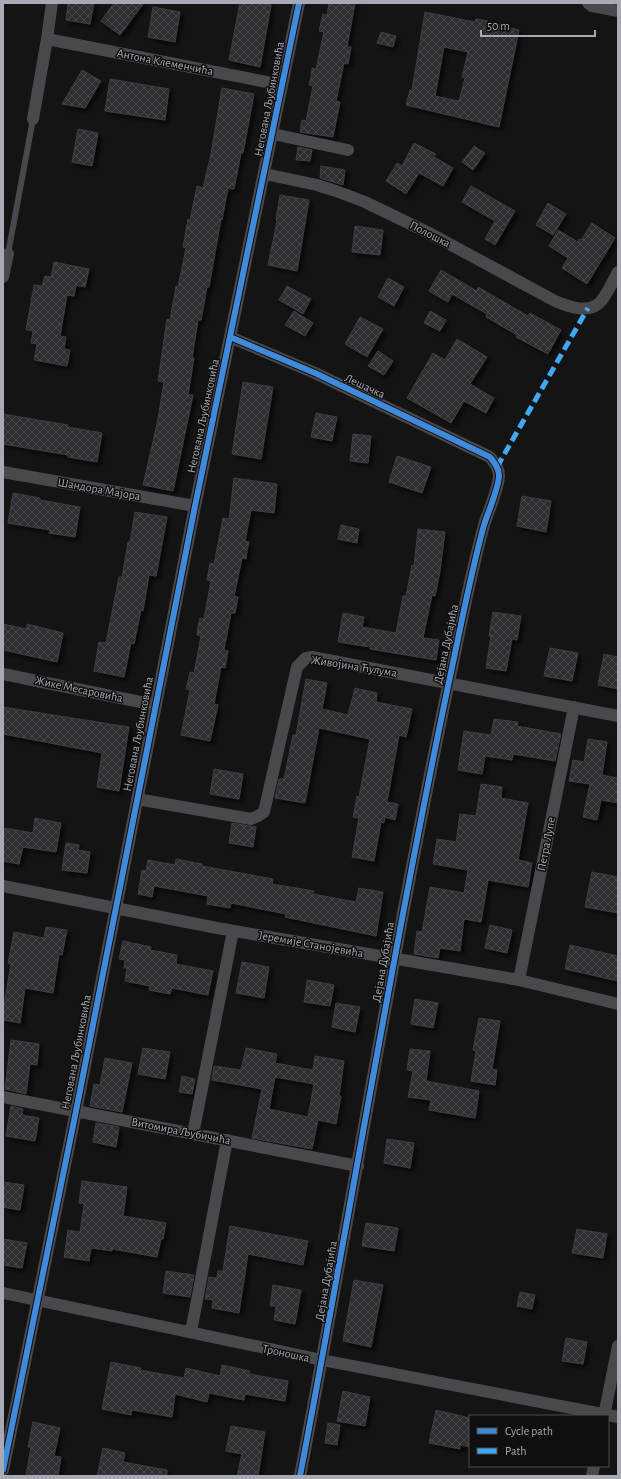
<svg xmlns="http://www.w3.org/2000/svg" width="621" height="1479" viewBox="0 0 621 1479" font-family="'Alegreya Sans',sans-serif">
<defs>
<pattern id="building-cross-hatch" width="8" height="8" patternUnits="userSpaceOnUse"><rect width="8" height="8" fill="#2e2f30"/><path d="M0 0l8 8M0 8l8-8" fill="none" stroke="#494a4c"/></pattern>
<filter id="shadow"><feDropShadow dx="3.5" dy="3.5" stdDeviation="2" flood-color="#0009"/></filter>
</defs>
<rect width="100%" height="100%" fill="#141415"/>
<path fill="url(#building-cross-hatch)" stroke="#3d3e41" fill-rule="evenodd" filter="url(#shadow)" d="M68 3H94L90 24 66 20Z
M114 3H144L120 35 101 21Z
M240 3H256L271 5 260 67 229 60Z
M329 3H355L347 47H351L348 64 344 63 336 101 340 102 333 137 300 132 302 120 306 121 313 86 309 85 311 77 312 68 316 69 324 32 319 31 323 14 327 15Z
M153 7 180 12 175 42 148 37Z
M425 12 475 22 476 19 488 21 487 23 519 30 499 127 406 105 410 90H412ZM444 47 468 52 462 77 465 78 459 101 435 96Z
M381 32 396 36 393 47 377 43Z
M82 70 101 81 85 108 62 104Z
M110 79 169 89 165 120 105 111Z
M222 88 254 94 243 153H241L234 189 228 188 222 220 221 219 209 287H207L201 320H198L192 358H194L188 395H193L173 491 143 485 157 424 164 382 158 381 167 319 170 320 176 286 178 287 186 248 183 247 188 219 190 220 197 186 203 188 211 154Z
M78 129 98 133 92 166 72 162Z
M414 143 436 154 434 157 453 168 443 186 419 173 406 194 386 181 397 163 402 166Z
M474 146 485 153 473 170 462 162Z
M298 147 312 150 310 161 296 160Z
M321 166 345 170 343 185 320 178Z
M471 186 515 211 495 245 485 239 495 221 462 202Z
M280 195 309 200 297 271 268 265 277 221 276 220Z
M548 203 566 214 553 235 536 225Z
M592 223 615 238 587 284 562 268 568 258 549 246 558 230 578 242 579 239 581 240Z
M355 226 383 230 380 255 352 252Z
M54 262 89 269 85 287 76 285 74 296 67 295 60 336 66 337 64 349 70 350 67 366 34 360 37 344 31 343 33 331 26 330 34 285 42 286 45 276 51 277Z
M441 270 477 291 478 287 528 316 530 313 561 330 548 354 516 337 517 335 486 317 487 314 452 294 448 302 429 291Z
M388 278 404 287 394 306 378 297Z
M287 286 311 299 303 314 279 300Z
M294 311 313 323 305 336 285 325Z
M430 311 446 320 440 331 424 323Z
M360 317 383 329 367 357 345 344Z
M457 339 487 357 470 384 494 398 486 413 464 401 451 423 407 398 433 353 445 360Z
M378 351 393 361 384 375 368 366Z
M243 382 273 387 261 459 232 454Z
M316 413 337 417 332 441 311 437Z
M3 414 68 425V427L102 433 97 462 68 457V455L3 444Z
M353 434 371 436 368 463 350 461Z
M397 456 431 467 422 493 389 482Z
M234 478 277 484 274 513 251 510 245 541 249 542 247 551 246 559 242 558 234 596 238 597 235 613H231L224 650 228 651 225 668 221 667 214 704 218 705 210 741 181 735 190 690 186 689 188 681 190 672 194 673 201 636 197 635 198 626 200 618 204 619 211 581 207 580 210 563 214 564 223 518 229 519Z
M13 493 40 498V500L80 507 75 537 49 533 50 530 8 523Z
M522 496 551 501 546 532 517 526Z
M135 512 167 517 156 576 149 575 143 611 141 610 134 644 131 643 124 677 94 671 99 642 106 643 119 577H122L128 542H130Z
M341 525 359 529 357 543 338 539Z
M418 529 445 532 440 571 435 596 432 595 423 638 439 640 436 660 370 649V647L338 642 343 613 364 617 362 627 396 633 403 596H406L412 565 414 566Z
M493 612 521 616 517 640 512 639 506 671 486 668 491 636H489Z
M3 624 27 629V624L63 633 57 662 3 650Z
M550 648 578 653 572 681 544 676Z
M604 654 618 657V689L598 685Z
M306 679 327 683 322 709 348 715 355 688 377 693 376 702 412 709 406 737 399 735 387 802 398 804 395 820 385 817 384 823 381 822 374 861 352 857 359 818 353 817 357 796 359 797 370 739 319 728 305 803 275 798 279 779H284L293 735H296Z
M3 707 129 727 119 791 97 787 102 753 3 734Z
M494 719 518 722 517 726 561 734 555 761 513 754 512 760 485 756 482 774 458 770 464 731 491 735Z
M588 739 607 742 602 775 618 778V803L601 800 597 820 583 817 590 784 569 781 573 760 584 762Z
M214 769 243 774 239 799 210 794Z
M481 784 502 787 501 798 528 803 518 860 532 863 528 887 488 880 481 922 464 919 460 951 440 948 438 958 414 954 417 931 422 932 430 887 464 893 468 870 433 864 437 839 456 842 460 814 476 816Z
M35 818 61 823 56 852 23 847 19 864 3 861V840L5 828 33 833Z
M232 823 256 827 253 847 229 843Z
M66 843 79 845 78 850 90 852 87 873 62 870Z
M176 859 202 864V866L273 879 272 884 314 891 313 894 356 902 359 888 383 892 376 936 285 917 286 914 231 903 230 908 207 904 208 896 154 886 152 897 138 894 142 870 146 871 148 860 175 865Z
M592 872 618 877V913L585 907Z
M490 925 512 930 507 953 485 948Z
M46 927 67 930 62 955 59 954 53 993 25 988 20 1023 3 1020V999H5L11 964 8 963 14 932 44 938Z
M123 941 151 947 150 950 177 955 176 964 213 971 208 995 172 988 170 994 149 990 150 986 125 981 127 968H124L125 960 119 959Z
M570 945 618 956V981L565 969Z
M242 962 269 967 264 998 236 993Z
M307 980 334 985 330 1006 304 1002Z
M415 999 438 1003 433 1028 411 1024Z
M336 1003 360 1007 355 1032 332 1027Z
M479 1018 500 1021 492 1069 497 1070 495 1085 471 1081 476 1051 473 1050Z
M11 1040 39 1044 37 1065 30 1064 26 1094 5 1089Z
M143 1048 170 1052 165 1079 138 1074Z
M246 1048 277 1054 275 1063 313 1070 315 1056 344 1061 339 1096H341L336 1124 318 1120 312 1149 252 1138 262 1089 212 1080 214 1066 241 1070ZM275 1077 314 1084 308 1117 269 1109Z
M410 1049 430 1051 426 1081 479 1091 475 1118 429 1110 431 1100 408 1097 413 1071 407 1070Z
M105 1058 132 1063 122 1112 90 1106 94 1084 100 1085Z
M182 1076 195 1079 192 1094 179 1092Z
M11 1106 23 1109 22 1115 39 1118 35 1141 6 1136Z
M96 1123 119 1127 116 1147 93 1142Z
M387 1139 414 1143 410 1168 384 1163Z
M82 1181 127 1187 123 1216 166 1223 163 1239H161L157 1257 112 1249V1251L91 1248 89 1261 64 1257 68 1230 80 1232 84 1204 79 1203Z
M3 1182 24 1185 20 1210 3 1207Z
M366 1223 398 1228 394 1251 362 1246Z
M230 1226 308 1241 303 1265 248 1254 239 1313 212 1308 213 1300 205 1299 209 1277 217 1278 218 1271H223Z
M577 1229 607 1234 603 1258 572 1253Z
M3 1239 27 1243 22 1268 3 1265Z
M166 1271 194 1275 190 1297 163 1293Z
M354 1280 383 1285 371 1347 343 1341Z
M273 1285 301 1290 295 1324 274 1320 276 1306H270Z
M520 1292 535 1295 532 1309 517 1306Z
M566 1338 587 1342 583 1364 562 1361Z
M111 1362 141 1368 140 1370 184 1378 186 1368 220 1376 222 1365 250 1371 249 1374 288 1381 285 1401 245 1394 244 1400 209 1393 207 1402 175 1394 172 1417 132 1410 131 1415 102 1409Z
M343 1391 370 1397 365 1426 337 1421Z
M436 1410 470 1418V1447L460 1445V1449L429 1443Z
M33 1422 60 1428 54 1456 61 1457 58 1476H26L31 1447H28Z
M328 1423 340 1425 337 1445 325 1443Z
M231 1426 265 1432 258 1476H237L242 1454 226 1451Z
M103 1448 125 1453 123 1462 167 1470V1476H97Z"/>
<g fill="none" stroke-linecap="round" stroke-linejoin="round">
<path stroke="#49494d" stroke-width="6" d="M8 254 33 119"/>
<path stroke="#49494d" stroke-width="12" d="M588 3 592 6 618 11
M47 39 282 85
M33 119 47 39 52 3
M273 134 348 150
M265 174 317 185 336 191 365 202 431 234 555 301C569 307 591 315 602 300 608 292 613 281 618 272
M3 277 8 254
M230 337 315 373 490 457C494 462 499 468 499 475 499 488 488 512 484 525 472 569 463 614 454 658 396 930 352 1204 300 1476
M3 472 195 506
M3 674 155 705
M137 799 251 819 258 816 264 812 297 667 306 658 312 657 618 716
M3 886 217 928 519 980 618 1004
M519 980 574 707
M3 1097 358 1166
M193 1134 233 931
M3 1293 322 1360 618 1417
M191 1332 227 1140
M604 1416 618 1346
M3 1470 76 1111 195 506 299 3
M592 1476 594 1466"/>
<path stroke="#3fa9f5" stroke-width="5" stroke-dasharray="10 5" stroke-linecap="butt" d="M497 467 588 308"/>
<g stroke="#0f0f10" stroke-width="8">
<path id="cycleway" d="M230 337 315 373 490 457C494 462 499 468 499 475 499 488 488 512 484 525 472 569 463 614 454 658 396 930 352 1204 300 1476
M3 1470 76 1111 195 506 299 3"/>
</g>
<use href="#cycleway" stroke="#408adc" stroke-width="6"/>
</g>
<g text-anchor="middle" stroke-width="3" stroke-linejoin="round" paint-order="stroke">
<g font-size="12" fill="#a7aab3" stroke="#0f0f10">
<text transform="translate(165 62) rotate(11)" y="4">Антона Клеменчића</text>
<text transform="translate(269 99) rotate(-79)" y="4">Негована Љубинковића</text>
<text transform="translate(430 234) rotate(27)" y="4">Полошка</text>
<text transform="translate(365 386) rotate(25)" y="4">Лешачка</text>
<text transform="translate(203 416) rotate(-78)" y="4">Негована Љубинковића</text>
<text transform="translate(99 489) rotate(10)" y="4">Шандора Мајора</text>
<text transform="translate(446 644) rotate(-78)" y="4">Дејана Дубајића</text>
<text transform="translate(354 666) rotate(9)" y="4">Живојина Ћулума</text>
<text transform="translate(79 689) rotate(12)" y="4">Жике Месаровића</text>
<text transform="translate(138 734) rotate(-79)" y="4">Негована Љубинковића</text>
<text transform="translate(546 844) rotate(-79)" y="4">Петра Лупе</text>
<text transform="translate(311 944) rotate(10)" y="4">Јеремије Станојевића</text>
<text transform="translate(383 962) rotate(-80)" y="4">Дејана Дубајића</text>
<text transform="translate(76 1052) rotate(-79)" y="4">Негована Љубинковића</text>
<text transform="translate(181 1131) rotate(11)" y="4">Витомира Љубичића</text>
<text transform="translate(326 1281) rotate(-80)" y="4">Дејана Дубајића</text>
<text transform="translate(286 1353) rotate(12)" y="4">Троношка</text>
</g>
</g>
<rect width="621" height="1479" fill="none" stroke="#a7aab3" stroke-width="8"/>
<rect x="469" y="1415" width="140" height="52" fill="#0f0f10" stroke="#4c4d51"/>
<rect x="477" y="1428" width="20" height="6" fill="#408adc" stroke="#4c4d51"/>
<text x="505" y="1435" font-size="12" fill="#a7aab3">Cycle path</text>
<rect x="477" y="1448" width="20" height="6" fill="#3fa9f5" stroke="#4c4d51"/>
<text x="505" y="1455" font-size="12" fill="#a7aab3">Path</text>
<path d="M481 30v6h114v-6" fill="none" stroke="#a7aab3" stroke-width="2"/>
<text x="487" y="30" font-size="12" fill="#a7aab3" stroke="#0f0f10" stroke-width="3" paint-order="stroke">50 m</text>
</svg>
